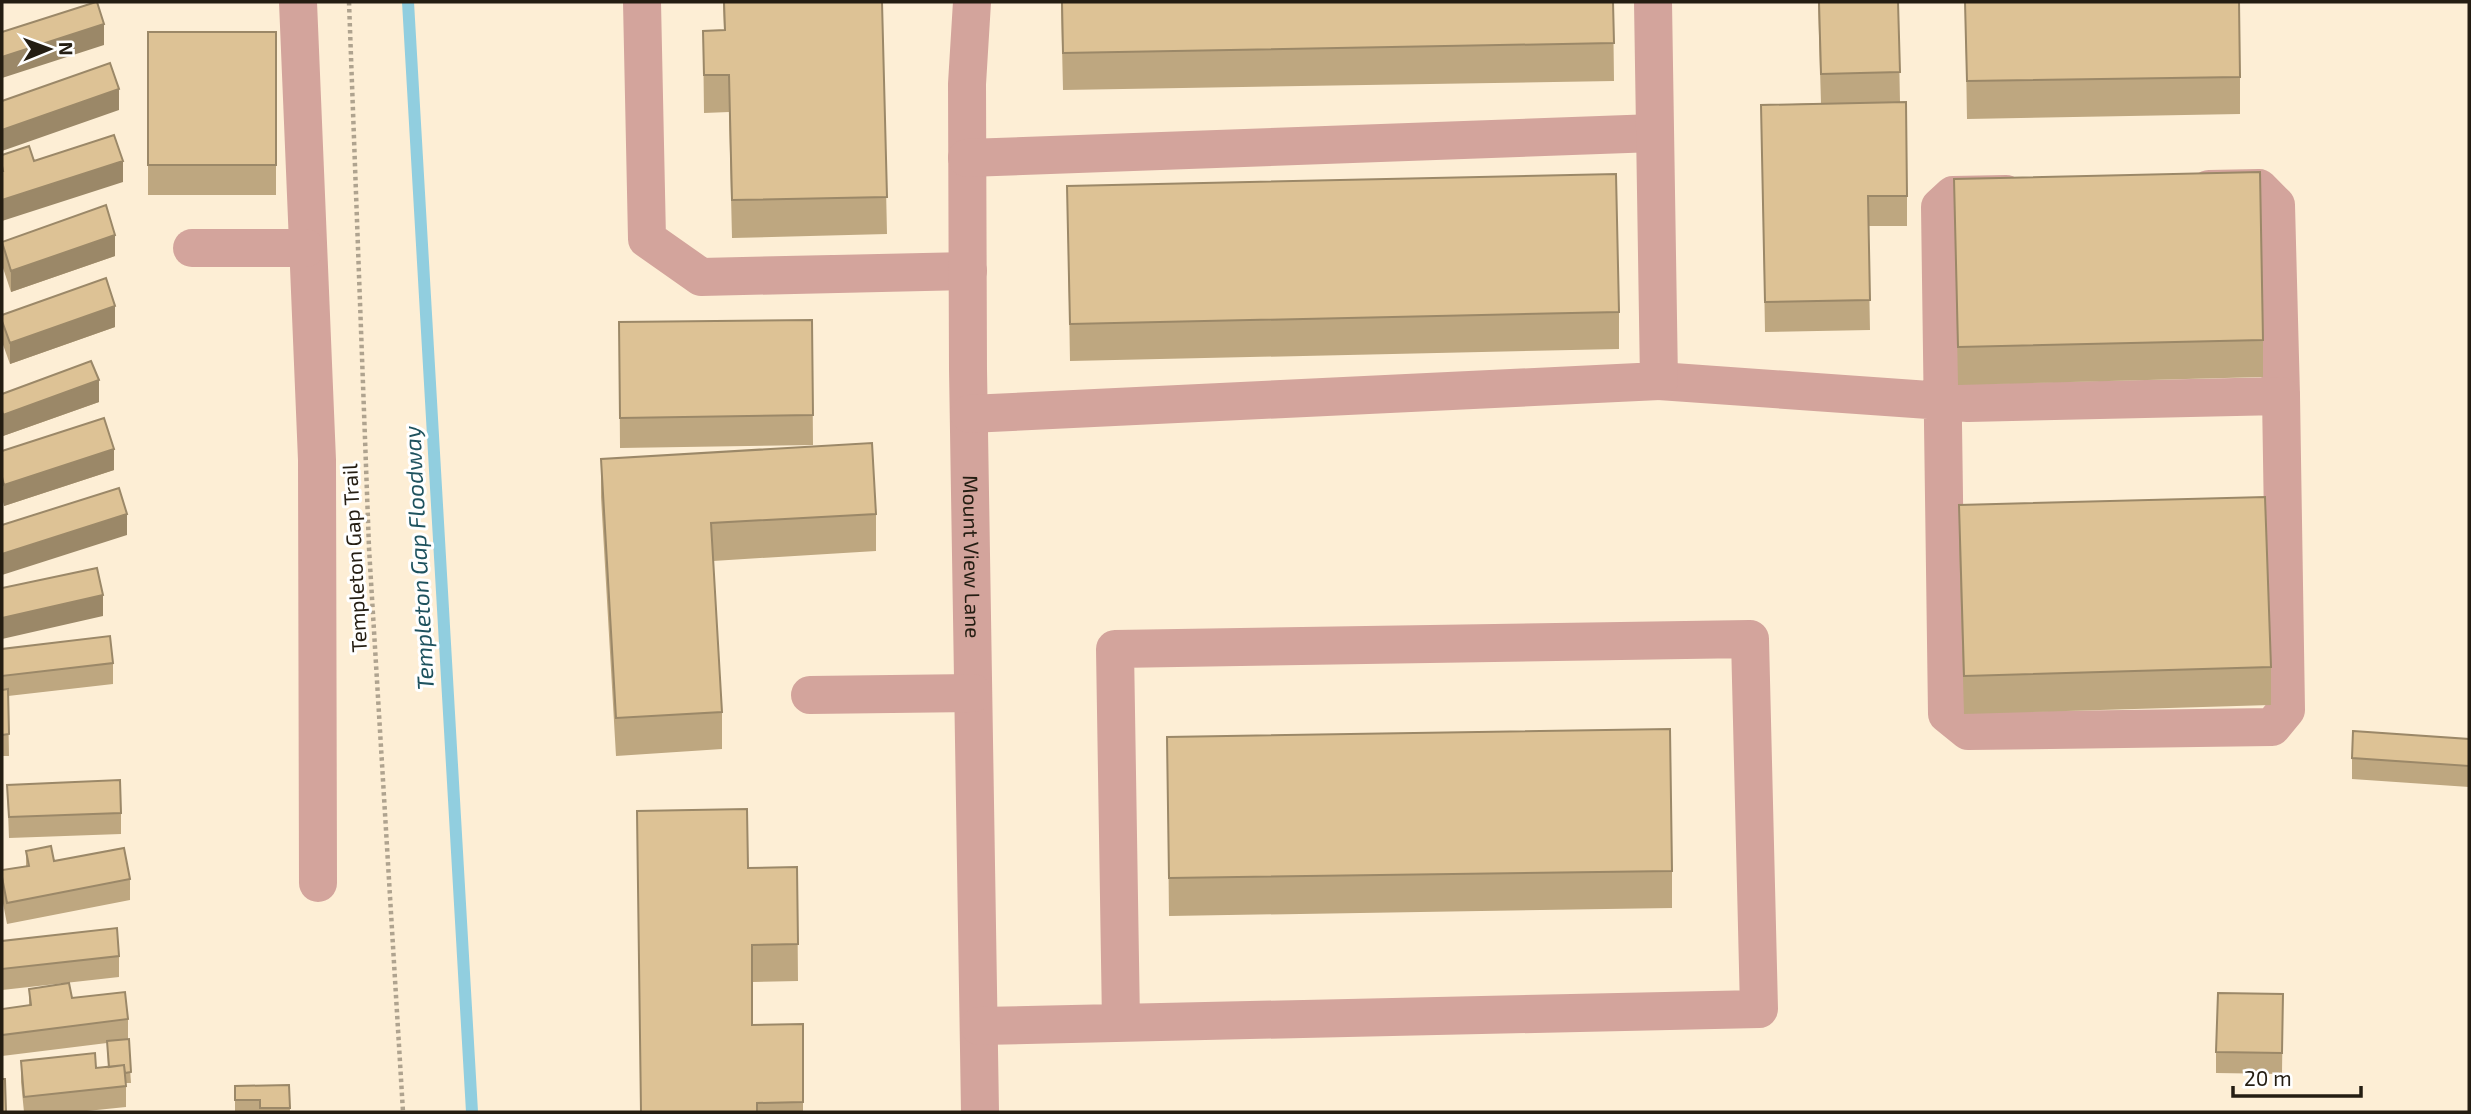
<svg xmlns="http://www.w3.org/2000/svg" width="2471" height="1114" viewBox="0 0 2471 1114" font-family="'Exo 2',sans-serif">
<rect width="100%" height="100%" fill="#fdeed5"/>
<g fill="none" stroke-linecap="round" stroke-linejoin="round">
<path stroke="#91cedf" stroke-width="12" d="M408 2 472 1112"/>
<path stroke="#afa38f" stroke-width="4.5" stroke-dasharray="3.5 3.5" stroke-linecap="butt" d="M349 2 369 548 403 1112"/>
<g stroke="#d3a49c" stroke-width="38">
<path d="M298 2 317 460 318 883"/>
<path d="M642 2 647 239 701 277 968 271"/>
<path id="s1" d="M972 2 967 84 968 369 980 1112"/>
<path d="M967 158 1655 133"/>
<path d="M2209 189 2259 188 2276 205 2281 396"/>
<path d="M192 248H306"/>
<path d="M1659 381 1943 401 1968 403 2281 396 2286 710 2272 727 1968 731 1947 714 1940 207 1953 195 2006 194"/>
<path d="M969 414 1659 381 1653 2"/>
<path d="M810 695 973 693"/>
<path d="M979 1026 1759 1009 1750 639 1115 649 1121 1022"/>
</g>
</g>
<path fill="#bea780" d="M723 2H882L887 234 732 238 729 112 704 113 703 31 724 30Z
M1061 2H1613L1614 81 1063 90Z
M1818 2H1898L1900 102 1907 196V226H1868L1870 330 1765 332 1761 105 1821 103Z
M1965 2 2240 77V114L1967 119Z
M148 32H276V195H148Z
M1954 179 2263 340V377L1958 385Z
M1067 186 1619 312V349L1070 361Z
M2 242 115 256 11 292 2 265Z
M2 315 115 327 10 364 2 342Z
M812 320 813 445 620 448 619 322Z
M2 394 99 402 3 436 2 432Z
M2 451 114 470 4 506 2 498Z
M601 459 876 514V551L713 561 722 712V749L616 756 601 497Z
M1959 505 2271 667V705L1964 714 1959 542Z
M2 649 113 663V684L8 696 9 756H2Z
M1167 737 1672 871V908L1169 916Z
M2469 739V787L2352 779V758Z
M7 785 121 813V834L9 838Z
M26 851 54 861 130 879V900L7 924 2 898V870L26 866Z
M797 867 798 981 752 982V1025L803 1024V1112H641L748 868Z
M2 941 119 956V977L2 990Z
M29 989 72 998 128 1019V1039L131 1083H126V1107L77 1112H24L21 1082V1061L96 1068 108 1067 107 1043 2 1056V1009L29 1005Z
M2283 994 2282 1074 2216 1073V1052Z
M289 1085 290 1112H235V1086Z"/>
<path fill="#9b8868" d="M104 24V45L2 78V57Z
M119 89V110L2 151V130Z
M123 161V182L2 221V200Z
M115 235V256L11 292V271Z
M115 306V327L10 364V343Z
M99 380V402L3 436V415Z
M114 449V470L4 506V485Z
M127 514V535L2 575V554Z
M103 595V616L2 639V618Z"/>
<path fill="#ddc295" stroke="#9b8868" stroke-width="2" d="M96 2H97L104 24 2 57V32Z
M724 2H882L887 197 732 200 729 75H704L703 31 725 30Z
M1062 2H1613L1614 43 1063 53Z
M1819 2H1898L1900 72 1821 74Z
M1965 2H2239L2240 77 1967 81Z
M148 32H276V165H148Z
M110 63 119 89 2 130V101Z
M1906 102 1907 196H1868L1870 300 1765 302 1761 105Z
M114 135 123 161 2 200V171H3L2 166V155L29 146 34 161Z
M2260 172 2263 340 1958 347 1954 179Z
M1616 174 1619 312 1070 324 1067 186Z
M106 205 115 235 11 271 2 242Z
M106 278 115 306 10 343 2 321V315Z
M812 320 813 415 620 418 619 322Z
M91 361 99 380 3 415 2 411V394Z
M104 418 114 449 4 485 2 477V451Z
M872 443 876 514 711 523 722 712 616 718 601 459Z
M119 488 127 514 2 554V525Z
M2265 497 2271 667 1964 676 1959 505Z
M97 568 103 595 2 618V588Z
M110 636 113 663 2 676V649Z
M8 689 9 734 2 735V690Z
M1670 729 1672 871 1169 878 1167 737Z
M2353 731 2469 739V766L2352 758Z
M120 780 121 813 9 817 7 785Z
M747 809 748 868 797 867 798 944 752 945V1025L803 1024V1102L757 1103V1112H641L637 811Z
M51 846 54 861 124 848 130 879 7 903 2 877V870L29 866 26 851Z
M117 928 119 956 2 969V941Z
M69 983 72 998 125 992 128 1019 2 1035V1009L31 1005 29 989Z
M2218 993 2283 994 2282 1053 2216 1052Z
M129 1039 131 1072 125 1073 124 1065 109 1067 107 1041Z
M95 1053 96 1068 124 1065 126 1086 24 1097 21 1061Z
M2 1079H5L6 1112H2Z
M289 1085 290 1108H260V1100H235V1086Z"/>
<g text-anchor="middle" stroke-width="6" stroke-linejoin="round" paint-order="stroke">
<g font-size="21" fill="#241d12" stroke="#fff">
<text dy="7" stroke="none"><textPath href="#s1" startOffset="555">Mount View Lane</textPath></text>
<text transform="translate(355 558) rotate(-93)" y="7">Templeton Gap Trail</text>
</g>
<g font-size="23" font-style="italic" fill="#1e525e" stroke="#fff">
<text transform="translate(419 558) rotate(-93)" y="8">Templeton Gap Floodway</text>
</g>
</g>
<rect width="2471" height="1114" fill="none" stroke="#241d12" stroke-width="7"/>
<g transform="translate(49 49) rotate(89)" stroke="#ffffff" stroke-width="5" paint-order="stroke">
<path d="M0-5L12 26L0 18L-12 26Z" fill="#241d12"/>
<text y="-10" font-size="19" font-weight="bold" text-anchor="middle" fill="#241d12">N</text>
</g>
<path d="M2233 1086v10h128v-10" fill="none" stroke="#241d12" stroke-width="3.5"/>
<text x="2244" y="1086" font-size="21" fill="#241d12" stroke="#ffffff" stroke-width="5" paint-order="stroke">20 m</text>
</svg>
